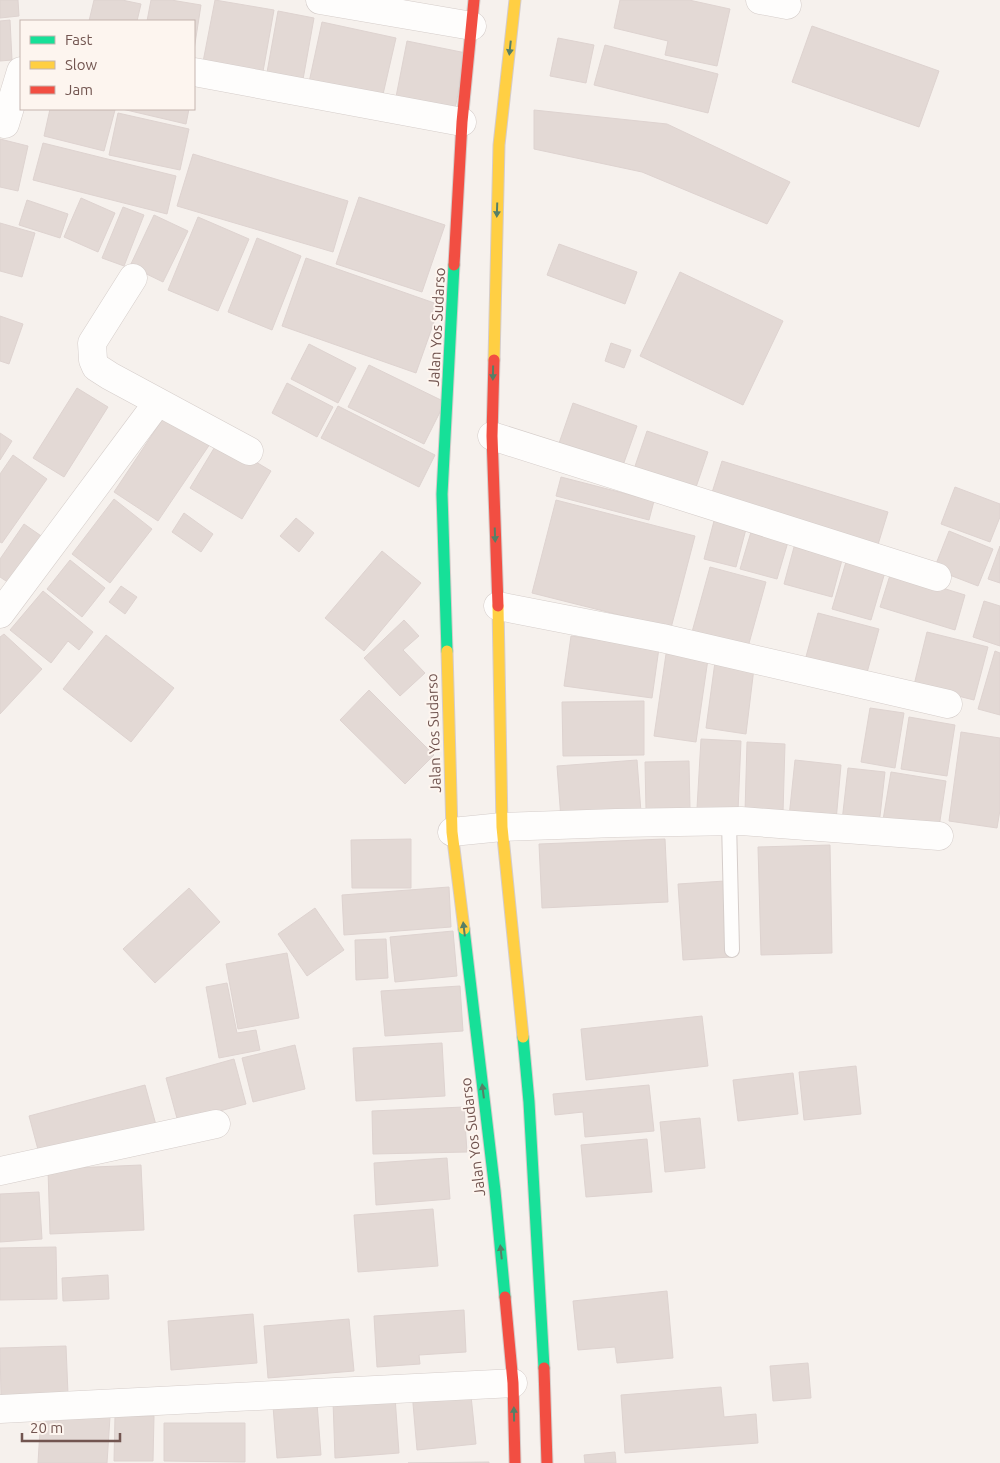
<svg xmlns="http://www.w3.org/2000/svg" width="1000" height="1463" viewBox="0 0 1000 1463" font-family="Ubuntu,sans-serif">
<rect width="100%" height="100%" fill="#f6f1ed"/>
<path fill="#e3d9d5" stroke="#ded3d0" d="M0 0H18L19 16 0 18Z
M94 0H122L141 4 137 21H89Z
M151 0H171L201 5 194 50V21H147Z
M215 0 274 10 262 77 202 67Z
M620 0H689L730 9 717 66 665 55 668 41 614 28Z
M278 11 314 18 302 85 266 78Z
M10 20 12 60 0 61V21Z
M322 22 396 38 381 103 308 87Z
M812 26 939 71 919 127 792 82Z
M558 38 594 45 586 83 550 76Z
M407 41 466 53 454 114 395 102Z
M605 45 718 74 708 113 594 85Z
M50 109 115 110 104 151 44 136Z
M122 109H189L186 124Z
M534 110 667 124 790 182 767 224 642 172 534 149Z
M118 113 189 129 180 170 109 155Z
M0 139 28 146 18 191 0 187Z
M43 143 176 176 167 214 33 180Z
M193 154 348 201 333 252 177 206Z
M359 197 445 225 422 292 336 264Z
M81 198 115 213 98 252 64 237Z
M27 200 68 214 60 238 19 225Z
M123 207 144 215 124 266 102 258Z
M154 215 188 231 163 282 130 266Z
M198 217 249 239 218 311 168 290Z
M0 223 35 233 22 277 0 271Z
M257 238 301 256 272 330 228 312Z
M559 244 637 272 625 304 547 275Z
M306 258 440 305 416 373 282 326Z
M680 272 783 321 743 405 640 356Z
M0 316 23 324 9 364 0 361Z
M611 343 631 350 624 368 605 361Z
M309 344 356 368 338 403 291 379Z
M369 365 445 402 424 444 348 407Z
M287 383 333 407 317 437 272 413Z
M77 388 108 407 64 477 33 458Z
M573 403 637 426 621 471 557 449Z
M338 406 435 455 419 487 321 438Z
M166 414 210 444 158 521 114 492Z
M647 431 708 452 693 496 632 475Z
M0 433 12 441 0 460Z
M219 440 271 471 242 519 190 488Z
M13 455 47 479 2 543 0 542V474Z
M722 461 888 512 876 551 710 499Z
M561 477 654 501 649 520 556 496Z
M955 487 1000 504V517L990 542 941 524Z
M114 499 152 529 110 583 72 554Z
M556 500 695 536 671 628 532 593Z
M184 513 213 534 201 552 172 532Z
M296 518 314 533 299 552 280 536Z
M714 521 746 529 736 567 704 559Z
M24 524 47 540 15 587 0 577V559Z
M949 531 993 549 978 586 934 569Z
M751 532 788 542 777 579 740 569Z
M1000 546V583L988 579Z
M794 547 842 560 832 597 784 584Z
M382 551 421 583 364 651 325 618Z
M70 560 105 588 82 617 47 589Z
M846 562 885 572 871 620 832 609Z
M710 567 766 582 748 647 692 632Z
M891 572 965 595 955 630 880 607Z
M121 586 137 597 125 614 109 602Z
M43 591 93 632 79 650 68 641 51 663 10 630Z
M984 601 1000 606V646L973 637Z
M818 613 879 629 865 680 804 664Z
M404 620 419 636 403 650 425 673 400 696 364 658Z
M927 632 988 647 974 700 914 685Z
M4 634 42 669 0 714V637Z
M106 635 174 688 131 742 63 689Z
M571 636 659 648 652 698 564 686Z
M995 651 1000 653V715L978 709Z
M666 654 708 659 696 742 654 736Z
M715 662 754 668 746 734 706 728Z
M369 690 434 755 405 784 340 720Z
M644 701V755L563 756 562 702Z
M870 708 904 713 895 768 861 762Z
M909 717 955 725 947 776 901 769Z
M961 732 1000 738V810L997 828 949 821Z
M701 739 741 741 738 811 697 808Z
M747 742 785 744 783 813 745 812Z
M637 760 641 812 561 819 557 766Z
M795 760 841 765 836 821 789 817Z
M689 761 690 809 646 810 645 762Z
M848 768 885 772 879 825 842 821Z
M891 772 946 781 938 834 882 826Z
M411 839V888H352L351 840Z
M665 839 668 902 542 908 539 844Z
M830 845 832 953 761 955 758 847Z
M725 881 731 957 683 960 678 884Z
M449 887 451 927 344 935 342 895Z
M189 888 220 922 155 983 123 949Z
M315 908 344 950 307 976 278 934Z
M453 931 457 976 395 982 390 937Z
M386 939 388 978 356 980 355 940Z
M287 953 299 1018 238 1029 226 964Z
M227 983 237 1033 256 1030 260 1050 219 1058 206 987Z
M460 986 463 1031 385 1036 381 991Z
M702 1016 708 1066 586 1080 581 1029Z
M442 1043 445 1096 356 1101 353 1048Z
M295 1045 305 1089 253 1102 242 1058Z
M234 1059 246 1104 178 1122 166 1078Z
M856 1066 861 1114 804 1120 799 1072Z
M793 1073 798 1114 738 1121 733 1080Z
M145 1085 156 1125 40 1157 29 1116Z
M649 1085 654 1131 585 1137 583 1112 555 1115 553 1094Z
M464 1107 467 1152 373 1154 372 1111Z
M700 1118 705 1168 665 1172 660 1122Z
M647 1139 652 1192 586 1197 581 1145Z
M447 1158 450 1199 376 1205 374 1163Z
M141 1165 144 1230 50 1234 48 1169Z
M39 1192 42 1239 0 1242V1194Z
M433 1209 438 1266 358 1272 354 1215Z
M56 1247 57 1299 0 1300V1248Z
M108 1275 109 1299 63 1301 62 1278Z
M667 1291 673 1358 617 1363 615 1347 578 1350 573 1301Z
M464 1310 466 1352 419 1355 420 1364 377 1367 374 1316Z
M253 1314 257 1363 171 1370 168 1321Z
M349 1319 354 1371 268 1378 264 1326Z
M66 1346 68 1394 1 1396 0 1348Z
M808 1363 811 1398 773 1401 770 1366Z
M470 1386 476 1444 417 1450 412 1392Z
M721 1387 724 1417 756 1414 758 1443 625 1453 621 1395Z
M395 1397 399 1453 335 1458 333 1401Z
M317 1403 321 1455 277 1458 273 1406Z
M41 1413 110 1417 107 1463H38Z
M115 1416H154L153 1461H114Z
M164 1423H245V1462L164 1461Z
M615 1452 616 1463H585L584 1455Z
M489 1462V1463H408Z"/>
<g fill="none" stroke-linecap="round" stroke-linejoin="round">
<g stroke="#d5cdca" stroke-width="16">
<path id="lane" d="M729 821 732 950"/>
</g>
<g stroke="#d5cdca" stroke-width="29">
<path id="street" d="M320 0 472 26
M760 0 787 5
M194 72 462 122
M5 124 21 71
M133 278 92 343 93 360 96 367 110 376 249 451
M492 436 937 577
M498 606 662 638 948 704
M0 614 158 402
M452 832 502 827 616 823 741 821 939 836
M0 1171 216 1124
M0 1409 513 1383"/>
</g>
<g stroke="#d5ccca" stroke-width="13">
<path id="fast" d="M447 651 442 494 454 265
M464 929 495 1191 505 1297
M523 1037 529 1102 544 1368"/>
</g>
<g stroke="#d5ccca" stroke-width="13">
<path id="slow" d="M494 360 499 145 515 0
M498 606 502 827 523 1037
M447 651 452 832 464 929"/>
</g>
<g stroke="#d5ccca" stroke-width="13">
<path id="jam" d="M454 265 462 122 474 0
M494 360 492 436 498 606
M505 1297 513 1383 515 1463
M544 1368 547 1463"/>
</g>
<use href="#lane" stroke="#fefdfc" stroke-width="14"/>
<use href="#street" stroke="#fefdfc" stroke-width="28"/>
<use href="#fast" stroke="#16e098" stroke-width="11"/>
<use href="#slow" stroke="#ffcf43" stroke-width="11"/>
<use href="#jam" stroke="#f24e42" stroke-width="11"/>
</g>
<defs><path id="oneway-solid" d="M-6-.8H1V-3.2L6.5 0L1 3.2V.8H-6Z" transform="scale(1.25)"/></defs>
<g fill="#567f66">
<use href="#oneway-solid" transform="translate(510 48) rotate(96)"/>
<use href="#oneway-solid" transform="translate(497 210) rotate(92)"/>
<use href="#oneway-solid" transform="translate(493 373) rotate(91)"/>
<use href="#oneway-solid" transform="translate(495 535) rotate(88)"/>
<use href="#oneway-solid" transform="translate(464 929) rotate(-97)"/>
<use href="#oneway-solid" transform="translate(483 1091) rotate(-97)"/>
<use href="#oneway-solid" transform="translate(501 1252) rotate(-96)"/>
<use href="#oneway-solid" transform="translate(514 1414) rotate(-91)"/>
</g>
<g text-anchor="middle" stroke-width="4" stroke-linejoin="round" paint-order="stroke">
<g font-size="15" fill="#725550" stroke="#fdf5ef">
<text transform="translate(437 327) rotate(-87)" y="5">Jalan Yos Sudarso</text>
<text transform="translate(434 733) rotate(-92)" y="5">Jalan Yos Sudarso</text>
<text transform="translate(473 1137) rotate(-97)" y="5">Jalan Yos Sudarso</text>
</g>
</g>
<rect x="20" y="20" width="175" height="90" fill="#fdf5ef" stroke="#c5b5af"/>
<rect x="30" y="36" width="25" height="8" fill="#16e098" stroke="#c5b5af"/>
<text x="65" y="45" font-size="15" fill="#725550">Fast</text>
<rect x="30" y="61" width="25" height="8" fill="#ffcf43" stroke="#c5b5af"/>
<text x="65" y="70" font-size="15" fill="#725550">Slow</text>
<rect x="30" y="86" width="25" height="8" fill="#f24e42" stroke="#c5b5af"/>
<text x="65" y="95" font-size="15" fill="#725550">Jam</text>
<path d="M22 1433v8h98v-8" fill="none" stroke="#725550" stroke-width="2.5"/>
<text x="30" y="1433" font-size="15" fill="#725550" stroke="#fdf5ef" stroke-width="4" paint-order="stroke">20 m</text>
</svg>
